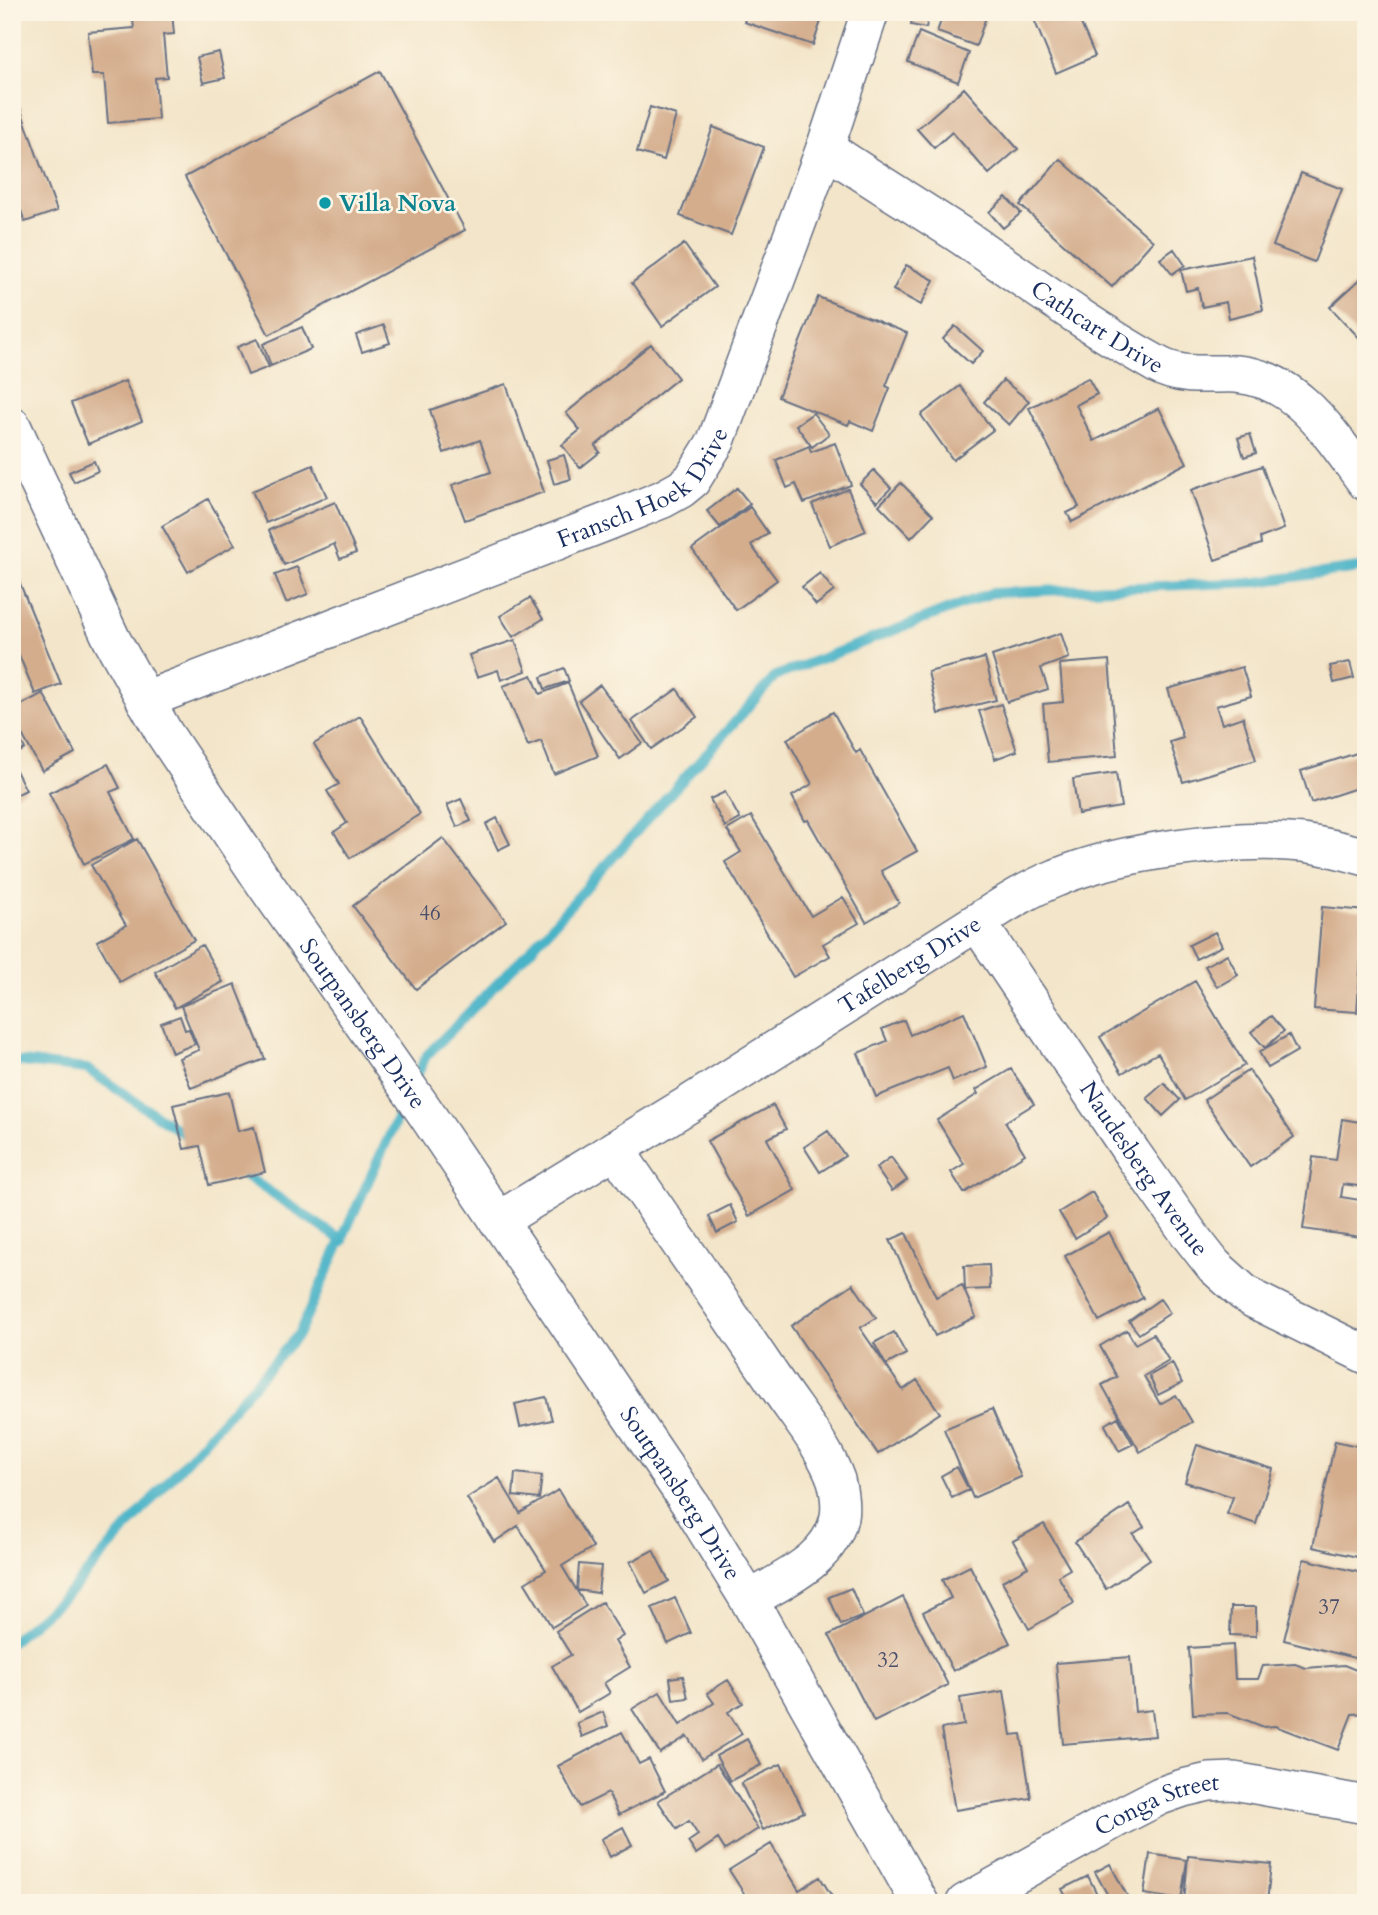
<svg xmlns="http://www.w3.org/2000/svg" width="1378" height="1915" viewBox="0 0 1378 1915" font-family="Cardo,serif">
<rect width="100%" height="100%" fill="#fcf5e5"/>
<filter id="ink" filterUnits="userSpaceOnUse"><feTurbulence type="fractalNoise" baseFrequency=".0143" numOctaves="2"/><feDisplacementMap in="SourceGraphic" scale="14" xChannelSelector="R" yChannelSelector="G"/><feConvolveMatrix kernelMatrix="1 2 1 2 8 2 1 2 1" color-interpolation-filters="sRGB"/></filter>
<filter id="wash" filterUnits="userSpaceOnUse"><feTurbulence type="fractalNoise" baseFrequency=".00686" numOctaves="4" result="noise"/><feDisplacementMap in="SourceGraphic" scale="28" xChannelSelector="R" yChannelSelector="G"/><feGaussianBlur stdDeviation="1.57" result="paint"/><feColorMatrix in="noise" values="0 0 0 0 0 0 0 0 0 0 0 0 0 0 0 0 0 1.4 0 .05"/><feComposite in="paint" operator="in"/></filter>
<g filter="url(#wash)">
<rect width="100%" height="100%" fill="#f3e5c9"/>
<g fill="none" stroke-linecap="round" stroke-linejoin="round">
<path stroke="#49b3c7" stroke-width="10" d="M12 1061 87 1069 190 1138
M414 1082 426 1056 532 948 776 676 991 593 1257 582 1366 567
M237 1170 343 1241
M12 1641 70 1592 298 1335 406 1099"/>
</g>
<g id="blocks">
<path fill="#d4ad8d" d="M132 12H172L174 34 163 35 167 77 155 78 158 119 108 123 104 75H92L88 32 134 28Z
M748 12H824L813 45 744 22Z
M913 12H929L926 28 911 25Z
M944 12 987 14 976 46 937 32Z
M1031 12H1076L1095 56 1056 73Z
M919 32 969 53 958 82 908 62Z
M219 52 225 78 203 83 197 57Z
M380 71 465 230 269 335 185 177Z
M13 88 57 211 25 222 17 199 12 201Z
M964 88 1018 149 989 174 952 132 934 148 917 129Z
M650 107 676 115 664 160 637 152Z
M713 127 764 147 731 235 680 216Z
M1060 159 1153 241 1112 287 1020 205Z
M1301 173 1342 189 1314 262 1273 246Z
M1006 197 1021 213 1003 228 989 212Z
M684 244 715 287 662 326 632 283Z
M1174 249 1185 265 1172 274 1160 259Z
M1252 256 1263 310 1229 318 1226 302 1202 307 1198 288 1186 291 1181 270Z
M906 265 934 280 921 305 893 290Z
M1366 274V345L1330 307Z
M818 297 907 333 886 386 890 388 873 431 850 421 848 425 778 397Z
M384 325 390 343 362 352 356 335Z
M955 326 983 351 971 364 943 339Z
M302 327 311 349 271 366 263 344Z
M257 339 269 367 248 375 237 347Z
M651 344 678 378 595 446 600 452 580 468 562 445 580 430 566 413Z
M1088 378 1097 394 1076 405 1094 441 1159 408 1187 463 1072 522 1067 513 1079 507 1029 408Z
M1003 380 1029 401 1009 425 984 402Z
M125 381 142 421 88 444 71 403Z
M506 384 544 492 465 520 452 485 491 472 480 440 444 453 430 410Z
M960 386 993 430 953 460 921 415Z
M813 413 829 434 812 447 796 425Z
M1250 434 1256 453 1244 457 1238 438Z
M835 443 851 485 804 503 796 484 787 488 776 460 809 446 811 452Z
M564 455 571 479 554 484 547 460Z
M94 461 98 471 74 482 69 472Z
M313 465 327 497 266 523 252 491Z
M1262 466 1284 529 1260 538 1261 544 1215 560 1191 490Z
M874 470 891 488 877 502 860 484Z
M901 483 933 515 911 538 879 505Z
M737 488 750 504 720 527 707 511Z
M848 489 866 531 830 546 812 504Z
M208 499 235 545 188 572 162 526Z
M335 502 356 553 340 559 334 544 284 565 269 530Z
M750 507 768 533 751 545 777 580 736 610 692 549Z
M12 564 61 684 35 694 12 638Z
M297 567 308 594 286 603 275 575Z
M820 573 834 591 816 605 802 587Z
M530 598 543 619 513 637 500 616Z
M1061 633 1069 658 1041 668 1048 689 1007 702 992 656Z
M515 640 526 671 501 680 498 670 477 677 469 655Z
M985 658 996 700 938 714 928 672Z
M1109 660 1117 756 1048 762 1043 704 1063 702 1060 664Z
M1350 662 1354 678 1334 683 1330 666Z
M1242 667 1251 696 1216 706 1222 724 1243 717 1256 760 1183 782 1170 742 1183 738 1168 689Z
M564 668 569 681 545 689 541 677Z
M532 675 540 694 568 683 598 756 554 774 541 741 528 746 503 686Z
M600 685 642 743 620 759 579 701Z
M677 689 697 717 651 749 632 721Z
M43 693 75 753 42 771 12 716V710Z
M1001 704 1017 751 995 759 979 711Z
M833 712 856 753 860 750 917 851 881 871 899 903 866 922 808 820 805 821 792 796 812 784 787 739Z
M360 716 420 814 350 858 334 832 347 823 327 791 339 784 314 744Z
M12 723 25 749 12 756Z
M1363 751 1366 758V785L1311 803 1301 771Z
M12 763 26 790 12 797Z
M108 764 120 788 110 792 134 839 84 864 49 793Z
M1116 773 1121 807 1078 814 1073 779Z
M725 792 740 819 725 827 710 799Z
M461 799 471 821 457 827 447 805Z
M751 816 811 916 843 897 859 923 823 944 830 956 793 977 725 862 741 852 727 830Z
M497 818 510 844 498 850 486 824Z
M443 838 506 921 416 989 353 906Z
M137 839 194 940 120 982 97 941 126 925 91 865Z
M1322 907 1366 911 1364 958H1361L1357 1012 1314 1009Z
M1215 932 1222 946 1196 959 1189 945Z
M202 945 223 982 175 1008 155 972Z
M1227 954 1238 975 1217 987 1205 966Z
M1195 981 1245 1065 1185 1100 1158 1053 1122 1073 1100 1037Z
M235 984 265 1059 191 1088 179 1058 199 1050 181 1006Z
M964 1012 987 1067 953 1081 948 1068 876 1097 858 1053 887 1041 882 1029 904 1020 910 1035Z
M180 1016 185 1030 189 1029 195 1044 172 1053 161 1023Z
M1271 1016 1284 1031 1265 1048 1251 1032Z
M1289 1035 1297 1051 1268 1068 1259 1052Z
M1011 1069 1034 1104 1005 1122 1025 1154 964 1193 951 1172 964 1164 937 1120 978 1094 976 1090Z
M1249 1070 1294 1137 1250 1167 1204 1100Z
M1164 1083 1180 1100 1163 1116 1147 1098Z
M229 1092 238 1131 254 1127 265 1172 209 1185 200 1146 184 1149 173 1105Z
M773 1105 786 1129 767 1139 795 1190 749 1216 707 1141Z
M1342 1119 1366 1123V1187L1343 1184 1341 1197 1366 1201 1361 1237 1303 1229 1313 1157 1336 1160Z
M828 1131 845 1156 820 1172 804 1147Z
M891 1157 907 1180 892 1191 876 1168Z
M1092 1192 1107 1218 1075 1238 1059 1212Z
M730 1205 738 1222 717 1233 709 1216Z
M1109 1232 1143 1298 1099 1321 1065 1256Z
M906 1233 936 1297 962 1285 976 1317 935 1336 890 1240Z
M989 1265 990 1289 965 1290 964 1266Z
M853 1284 876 1318 860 1328 903 1390 917 1380 940 1413 878 1454 791 1326Z
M1160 1299 1170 1313 1139 1334 1129 1321Z
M1127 1330 1135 1344 1153 1334 1169 1361 1144 1376 1160 1404 1176 1395 1192 1422 1140 1452 1102 1385 1117 1377 1100 1346Z
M894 1332 906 1354 886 1365 874 1343Z
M1172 1363 1182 1383 1158 1395 1149 1376Z
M546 1397 552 1420 520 1427 515 1404Z
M992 1409 1021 1477 973 1498 944 1429Z
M1118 1417 1133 1444 1119 1451 1105 1425Z
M1335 1441 1366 1448V1559L1313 1547Z
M1197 1445 1273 1469 1256 1524 1227 1514 1233 1497 1185 1482Z
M957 1467 969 1490 952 1498 941 1476Z
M515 1473 542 1476 539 1499 513 1496Z
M499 1478 520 1513 558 1490 593 1547 562 1566 586 1606 552 1627 525 1583 546 1570 518 1526 494 1542 467 1498Z
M1129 1505 1144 1527 1133 1534 1150 1559 1106 1589 1075 1542Z
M1044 1524 1070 1569 1058 1576 1074 1603 1029 1629 1002 1581 1028 1567 1013 1541Z
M653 1550 669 1581 646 1593 630 1562Z
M1304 1559 1366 1574V1661L1284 1640Z
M579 1564 601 1566 598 1593 577 1590Z
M970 1566 1010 1643 953 1671 923 1612 951 1598 942 1580Z
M851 1588 863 1616 841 1625 829 1597Z
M903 1597 948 1685 874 1722 829 1635Z
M675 1598 691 1633 668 1644 652 1608Z
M602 1602 623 1636 615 1641 630 1667 604 1683 610 1693 578 1712 552 1666 571 1655 556 1631Z
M1231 1607H1256V1636L1230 1635Z
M1233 1645 1235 1679H1258L1263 1666 1295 1664 1306 1668 1344 1665 1366 1674V1713L1352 1714 1338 1750 1275 1726 1264 1727 1228 1713 1193 1714 1189 1648Z
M1130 1657 1135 1712 1152 1710 1155 1736 1063 1744 1056 1663Z
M683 1676 688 1698 673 1700 670 1678Z
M728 1680 743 1703 728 1712 742 1734 702 1759 687 1736 660 1753 632 1709 660 1692 680 1725 714 1703 707 1693Z
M1004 1691 1011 1735 1021 1734 1031 1798 955 1810 941 1729 964 1725 960 1698Z
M603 1712 608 1726 582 1737 577 1723Z
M622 1732 639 1764 649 1759 665 1791 619 1815 608 1793 580 1807 558 1766Z
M747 1739 761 1765 730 1781 716 1756Z
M717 1764 758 1829 725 1850 718 1839 696 1854 688 1842 698 1835 689 1821 677 1829 658 1801Z
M781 1764 804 1812 763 1830 741 1783Z
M623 1827 632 1845 610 1857 601 1839Z
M771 1844 799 1890 820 1877 836 1903H746L749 1901 729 1870Z
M1150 1854 1187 1860 1181 1900 1144 1894Z
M1188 1856 1271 1864 1267 1903H1184Z
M1110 1864 1131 1903H1112L1095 1872Z
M1088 1876 1100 1900 1094 1903H1069L1062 1889Z"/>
</g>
</g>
<g filter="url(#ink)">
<use href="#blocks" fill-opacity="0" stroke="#676f83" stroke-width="2"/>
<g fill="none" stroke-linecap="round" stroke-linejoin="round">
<g stroke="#676f83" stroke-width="40">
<g id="minor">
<path id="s1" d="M825 148C870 178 917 207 963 237 1027 281 1090 327 1158 365 1182 378 1210 373 1236 374 1298 378 1332 437 1366 482"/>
<path id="s2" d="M12 426 112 640 164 733 263 881 423 1109 690 1504 749 1600 920 1903"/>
<path id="s3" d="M145 700 609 521 663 499 681 489 692 480 716 441 825 148 870 12"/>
<path id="s4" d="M977 922 1132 1153 1192 1238 1214 1266 1243 1292 1255 1300 1366 1355"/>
<path d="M615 1149C669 1228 724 1306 777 1385 797 1415 824 1446 836 1480 839 1492 841 1505 839 1517 830 1561 783 1579 749 1600"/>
<path id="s5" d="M498 1221 686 1106 977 922C1002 906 1028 889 1056 878 1119 851 1235 836 1303 843 1324 846 1345 851 1366 857"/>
<path id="s6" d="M965 1903 1119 1817 1160 1796 1183 1788 1209 1782 1234 1781 1366 1805"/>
</g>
</g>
<use href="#minor" stroke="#fff" stroke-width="37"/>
</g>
</g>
<circle fill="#0f9aa8" stroke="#fcf5e5" stroke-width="2.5" cx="325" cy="203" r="7"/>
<g text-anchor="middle" stroke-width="5" stroke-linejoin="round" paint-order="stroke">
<g font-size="21" fill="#494e6a">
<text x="430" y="920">46</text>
<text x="1329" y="1614">37</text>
<text x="888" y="1667">32</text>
</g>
<g font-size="24" font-weight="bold" fill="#0d838f" stroke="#fcf5e5" text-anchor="start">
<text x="339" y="211">Villa Nova</text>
</g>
<g font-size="24" fill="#1b2f5e" stroke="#fcf5e5">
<text dy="8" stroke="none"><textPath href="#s1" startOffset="326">Cathcart Drive</textPath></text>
<text dy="8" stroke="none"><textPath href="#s3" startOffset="546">Fransch Hoek Drive</textPath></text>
<text dy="8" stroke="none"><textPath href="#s5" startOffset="485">Tafelberg Drive</textPath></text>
<text dy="8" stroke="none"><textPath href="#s2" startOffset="695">Soutpansberg Drive</textPath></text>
<text dy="8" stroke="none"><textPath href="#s4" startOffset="298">Naudesberg Avenue</textPath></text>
<text dy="8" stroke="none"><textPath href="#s2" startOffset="1262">Soutpansberg Drive</textPath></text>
<text dy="8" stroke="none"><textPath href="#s6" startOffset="217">Conga Street</textPath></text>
</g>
</g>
<rect width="1378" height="1915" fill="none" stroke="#fcf5e5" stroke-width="42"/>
</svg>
